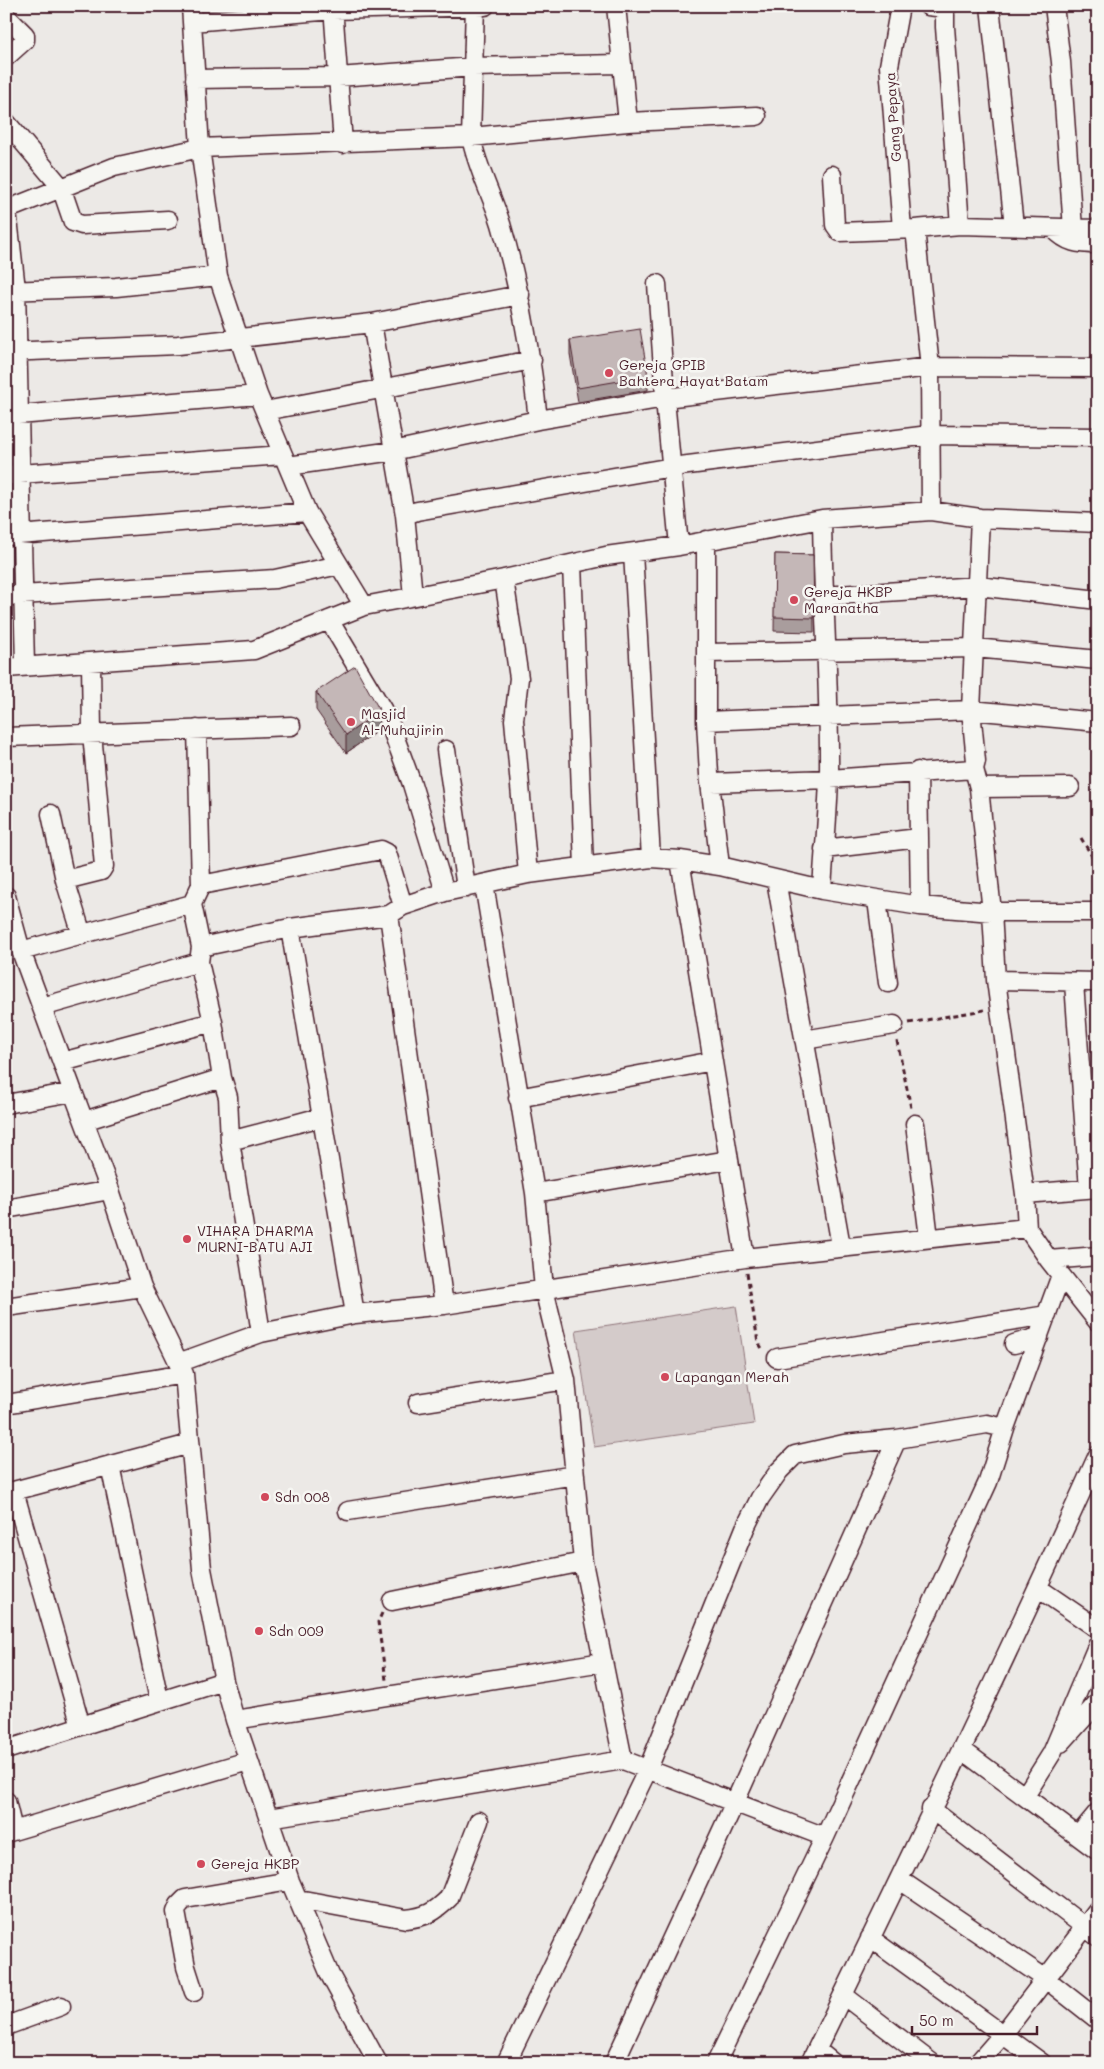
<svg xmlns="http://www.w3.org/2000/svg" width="1104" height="2069" viewBox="0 0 1104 2069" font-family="Mali,sans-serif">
<rect width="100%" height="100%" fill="#ece9e6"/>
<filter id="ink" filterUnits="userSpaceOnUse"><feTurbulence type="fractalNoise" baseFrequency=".02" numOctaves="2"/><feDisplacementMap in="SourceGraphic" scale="10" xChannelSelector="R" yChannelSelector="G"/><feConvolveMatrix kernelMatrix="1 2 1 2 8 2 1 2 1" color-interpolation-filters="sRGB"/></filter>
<g filter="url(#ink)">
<path fill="#d4cbca" stroke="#8f757a" d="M736 1306 754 1424 594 1447 576 1330Z"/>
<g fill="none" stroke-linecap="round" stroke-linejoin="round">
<g stroke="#4a1f2b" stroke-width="21">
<path id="minor" d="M191 6 200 148 218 276 258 395 307 512 364 606
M333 6 343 144
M616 6 628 122 757 116
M900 6 889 66 902 229
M928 6 945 8
M948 6 945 8V27L960 225
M990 6 1014 226
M1054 6 1061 62 1073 229
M6 16 25 35V40L6 57
M192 22 333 10 485 6
M195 79 338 77 473 67 620 64
M6 122 61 187 73 222 82 225 168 220
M832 175 835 225 840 232 915 229 960 225 1098 229
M6 210 114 167 200 148 471 137 628 122
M7 210 16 289 25 666
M1053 228C1067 243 1078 244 1098 244
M915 229 930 367 931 511
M657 284 666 410 679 546
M6 291 116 287 218 276
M372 323 405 515 413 596
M6 352 178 345 372 323 520 295
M265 411 532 360
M6 416 258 395
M538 420 665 398 930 367 1098 368
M288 466 393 451 538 420C531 353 520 289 501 224 492 195 477 168 471 137L475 6
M6 475 283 455
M405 515 417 511 672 467 929 435 1098 437
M980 518 971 710 976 761 974 769 979 788 992 912 996 980 1025 1194 1027 1228 1049 1260 1098 1322
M6 536 307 512
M706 540V721L709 774 720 866
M633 553 651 858
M572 564 584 867
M504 579 519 678 514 720 528 874
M6 596 275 579 339 565
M823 596 978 586 1098 600
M329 620 388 719 412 784 445 892
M707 653 975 648 1098 660
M6 668 254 650 364 606 504 579 606 556 679 546 822 519 931 511 980 518 1098 523
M706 721 971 710 1098 722
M197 729 201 885
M6 737 291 726
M446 750 466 888
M918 771 920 906
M711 783 829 779 974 769
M979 788 1070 787
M51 814 65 880
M824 849 919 838
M680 860 745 1258
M776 880 841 1246
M484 884 535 1193 544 1289 566 1380 583 1562 623 1760
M822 890C824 853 828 815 829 777 830 690 823 605 822 519
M6 896 21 951 73 1092
M877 900 888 983
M389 915 444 1305
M290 928 355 1314
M82 935 65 880 101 871 104 866 92 733 91 662
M201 947 290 928 389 915 403 906 445 892 528 874 651 858 680 860 720 866 822 890 920 906 992 912H1098
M21 951 192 904
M996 980 1098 982
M1074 983 1089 1189
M42 1007 199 962
M804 1040 894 1025
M62 1062 213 1022
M518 1098 713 1061
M6 1104 73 1092 110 1190 142 1287 184 1374 202 1569 224 1681 235 1720 290 1881 330 1975 378 2063
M84 1121 222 1078
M915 1124 929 1238
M230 1141 321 1117
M535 1193 728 1160
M1025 1194 1098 1188
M6 1209 110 1190
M1049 1260 1098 1256
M6 1307 142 1287
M261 1333 230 1141 228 1097 222 1078 213 1022 199 962 201 947 192 904 201 885 381 850 387 853 403 906
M1014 1344 1039 1337
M777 1358 1047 1315
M178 1363 261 1333 355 1314 444 1305 745 1258 1027 1228
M418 1403 566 1380
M6 1404 184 1374
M110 1465 159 1700
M6 1493 190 1444
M348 1511 575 1475
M1038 1588 1098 1629
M392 1601 583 1562
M235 1720 603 1662
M81 1726 224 1681
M1061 1743 1098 1702
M6 1750 81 1726 14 1491
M962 1750 1098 1851
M1025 1796 1052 1753 1098 1644
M6 1801 13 1830
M931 1809 1098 1937
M269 1818 623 1760 825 1837
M6 1833 248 1761
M1078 1836 1098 1812
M900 1880 1046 1979 1098 2020
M298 1899 406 1919C426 1917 435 1912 449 1898L479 1821
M870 1938 1042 2063
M194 1992 186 1967 176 1912 179 1905 185 1899 290 1881
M843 1995 932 2063
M6 2026 61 2006
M817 2050 833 2063
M506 2063 648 1769 745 1528 760 1498 779 1471 795 1455 844 1444 897 1439 987 1424 1005 1428
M614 2063 735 1802 897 1439
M716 2063 825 1837 988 1482 1005 1428 1061 1275
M810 2063C908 1861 1006 1660 1098 1455
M978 2063 1004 2033 1098 1910"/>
</g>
<path stroke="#4a1f2b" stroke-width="3" stroke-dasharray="5 4" stroke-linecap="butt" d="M1081 838 1098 866
M909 1023 984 1010
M897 1041 911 1108
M747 1273 758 1342 763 1350
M382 1613 378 1622 386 1680"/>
<use href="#minor" stroke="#f6f6f2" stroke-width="18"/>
</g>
<path fill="#a99d9d" stroke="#4a1f2b" d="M570 340 648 376V390L578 402 570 354Z
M775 554 813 555 814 632 774 631Z
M316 692 380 729 346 753 316 710Z"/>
<path fill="#898080" stroke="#4a1f2b" d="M380 711V729L346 753V735Z"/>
<path fill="#c4b7b7" stroke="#4a1f2b" d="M640 329 648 376 578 388 570 340Z
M775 554 813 555 814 618 774 617Z
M355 666 380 711 346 735 316 692Z"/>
</g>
<g fill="#d1495b" stroke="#f6f6f2" stroke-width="2">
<circle cx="609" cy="373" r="5"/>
<circle cx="794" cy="600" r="5"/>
<circle cx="351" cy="722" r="5"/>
<circle cx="187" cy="1239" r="5"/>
<circle cx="665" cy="1377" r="5"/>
<circle cx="265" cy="1497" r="5"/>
<circle cx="259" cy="1631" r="5"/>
<circle cx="201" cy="1864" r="5"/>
</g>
<g text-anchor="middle" stroke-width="5" stroke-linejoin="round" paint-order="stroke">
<g font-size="14" fill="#4a1f2b" stroke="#f6f6f2">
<text transform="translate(893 117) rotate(-94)" y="5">Gang Pepaya</text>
</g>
<g font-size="14" fill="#4a1f2b" stroke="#f6f6f2" text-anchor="start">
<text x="619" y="370">Gereja GPIB<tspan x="619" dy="16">Bahtera Hayat Batam</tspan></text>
<text x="804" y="597">Gereja HKBP<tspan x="804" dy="16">Maranatha</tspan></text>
<text x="361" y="719">Masjid<tspan x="361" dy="16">Al-Muhajirin</tspan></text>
<text x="197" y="1236">VIHARA DHARMA<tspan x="197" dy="16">MURNI-BATU AJI</tspan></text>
<text x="675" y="1382">Lapangan Merah</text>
<text x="275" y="1502">Sdn 008</text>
<text x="269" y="1636">Sdn 009</text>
<text x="211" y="1869">Gereja HKBP</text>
</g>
</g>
<rect width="1104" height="2069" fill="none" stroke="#f6f6f2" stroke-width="25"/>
<rect x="12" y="12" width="1079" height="2044" fill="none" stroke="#4a1f2b" stroke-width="2" filter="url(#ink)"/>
<path d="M912 2026v8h125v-8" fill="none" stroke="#4a1f2b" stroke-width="2.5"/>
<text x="919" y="2026" font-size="15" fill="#4a1f2b" stroke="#f6f6f2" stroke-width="4" paint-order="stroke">50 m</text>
</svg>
